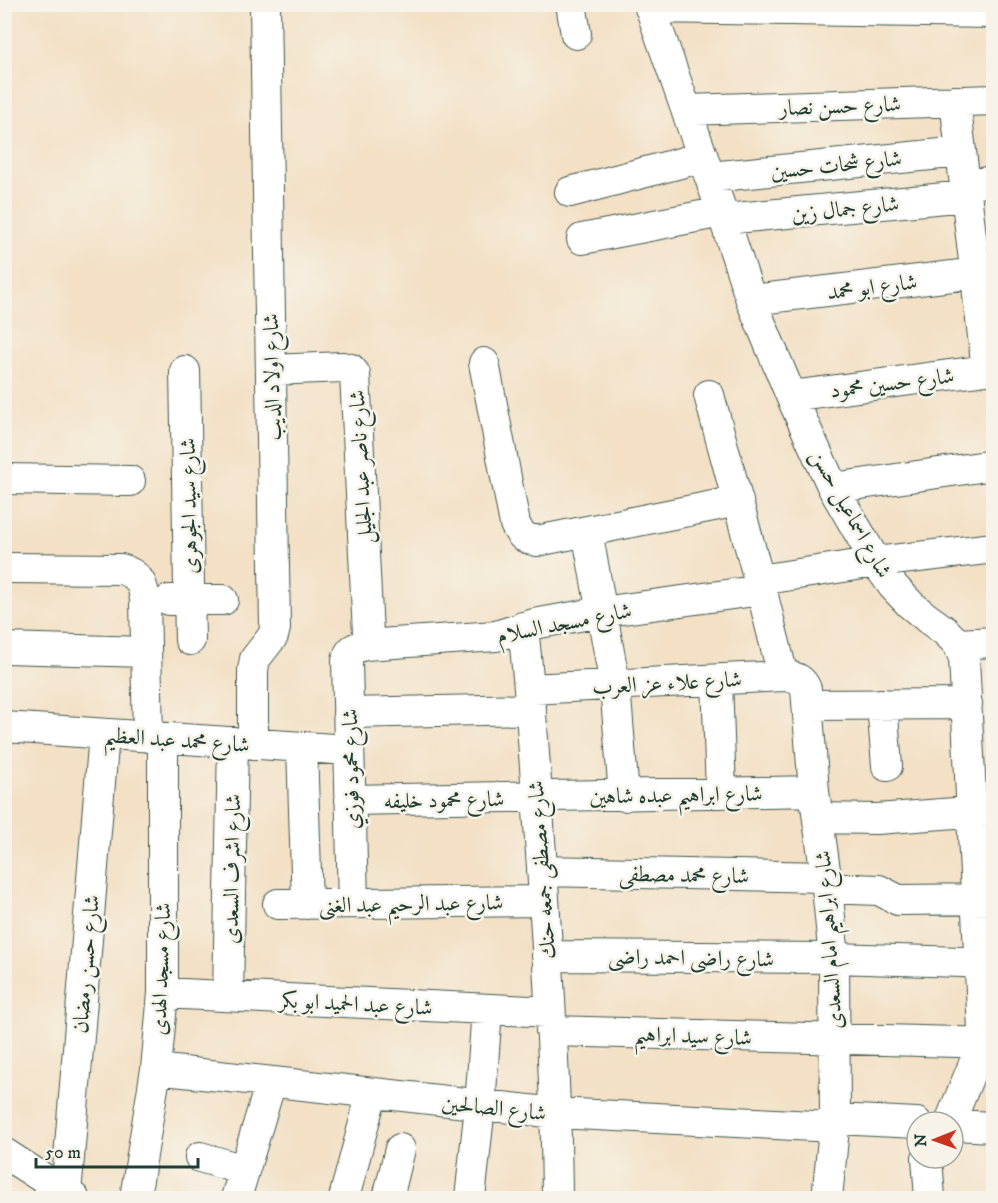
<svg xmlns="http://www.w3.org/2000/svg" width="998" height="1203" viewBox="0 0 998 1203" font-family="'IM FELL DW Pica',Amiri,serif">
<rect width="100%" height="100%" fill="#f7f3e8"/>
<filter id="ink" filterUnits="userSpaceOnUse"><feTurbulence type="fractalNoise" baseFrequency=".0167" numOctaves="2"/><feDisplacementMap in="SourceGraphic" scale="12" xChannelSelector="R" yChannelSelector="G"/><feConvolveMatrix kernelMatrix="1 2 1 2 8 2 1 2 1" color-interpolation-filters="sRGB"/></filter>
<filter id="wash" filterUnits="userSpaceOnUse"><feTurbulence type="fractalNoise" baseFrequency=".008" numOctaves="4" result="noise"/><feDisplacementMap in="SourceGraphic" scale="24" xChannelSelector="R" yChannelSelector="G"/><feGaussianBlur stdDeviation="1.35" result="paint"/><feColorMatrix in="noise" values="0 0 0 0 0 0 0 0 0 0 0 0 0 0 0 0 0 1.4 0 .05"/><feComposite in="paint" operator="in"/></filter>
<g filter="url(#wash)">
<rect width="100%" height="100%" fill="#f3e0c5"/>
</g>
<g filter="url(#ink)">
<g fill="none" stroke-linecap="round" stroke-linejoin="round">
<g stroke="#3f554a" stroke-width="32">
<path id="minor" d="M571 4 576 34
M649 4 722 212 751 300 791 396 833 488 876 562 893 586 910 604 927 618 945 631 958 644 964 658 983 1030 980 1049 950 1122
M650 8 994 13
M955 101 987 370
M687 110 994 100
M710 177 961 152
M965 185 994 181
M570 192 703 157
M725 219 966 196
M582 239 722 212
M751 300 994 271
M484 363 515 524C521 536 523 538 537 541L738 501
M271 370 343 367 351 369 355 374 368 634V640L365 645
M185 371 190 640
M709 395 759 580 783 676
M791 396 994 369
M4 479 130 481
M833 488 994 465
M587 531 615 685 624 796
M4 568 121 569C138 574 143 583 145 600L148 737
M759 580 876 562 994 548
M169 600H223
M523 627C532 707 536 787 542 867 549 977 556 1088 557 1198
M958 644 994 642
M4 648 146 652
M717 680 721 793
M530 689 783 676C794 676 802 678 806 689L814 791 826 877 834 958 835 1119 827 1198
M882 704 887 766
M808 705 967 704
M348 713 531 709
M4 727 349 750
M253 744V670L255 659 273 636 275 628 265 4
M302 747 307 904
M350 800 814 791
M818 818 877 819 994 810
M542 871 826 877
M827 888 879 890 898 900 994 899
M353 903 347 661C349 649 354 648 365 645L496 636 534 624 601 612 762 590
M278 904 544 901
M547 956 834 958 994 963
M163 993 550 1012
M228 996 233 742
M551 1031 994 1043
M156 1069 556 1113 834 1127
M835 1119 917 1123
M953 1125 994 1127
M4 1153 74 1198
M200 1157 244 1170
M927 1158 930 1198
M66 1194 104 734
M135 1198 156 1069 163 993V738
M236 1198 271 1082
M344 1198 372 1093
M388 1198 400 1149
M470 1198 480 1106 487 1009"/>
</g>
<use href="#minor" stroke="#fff" stroke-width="30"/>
</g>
</g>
<g text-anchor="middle" stroke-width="5" stroke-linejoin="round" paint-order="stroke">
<g font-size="22" fill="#1f3d34" stroke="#f7f3e8">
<text transform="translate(840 105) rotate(-2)" y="8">شارع حسن نصار</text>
<text transform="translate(836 164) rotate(-6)" y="8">شارع شحات حسين</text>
<text transform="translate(845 208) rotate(-6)" y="8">شارع جمال زين</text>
<text transform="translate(872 286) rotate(-7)" y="8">شارع ابو محمد</text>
<text transform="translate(271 377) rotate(-91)" y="8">شارع اولاد الديب</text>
<text transform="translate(892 382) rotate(-7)" y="8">شارع حسين محمود</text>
<text transform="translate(360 467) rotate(-93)" y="8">شارع ناصر عبد الجليل</text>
<text transform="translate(188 506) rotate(-91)" y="8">شارع سيد الجوهرى</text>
<text transform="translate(852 513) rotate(61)" y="8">شارع اسماعيل حسن</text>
<text transform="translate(564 622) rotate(-11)" y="8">شارع مسجد السلام</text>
<text transform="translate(667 682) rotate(-3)" y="8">شارع علاء عز العرب</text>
<text transform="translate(177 739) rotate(4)" y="8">شارع محمد عبد العظيم</text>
<text transform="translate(350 769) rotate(-91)" y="8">شارع محمود فوزي</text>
<text transform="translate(676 794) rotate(-1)" y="8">شارع ابراهيم عبده شاهين</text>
<text transform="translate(444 799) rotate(-1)" y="8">شارع محمود خليفه</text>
<text transform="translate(231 869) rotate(-89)" y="8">شارع اشرف السعدى</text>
<text transform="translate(541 870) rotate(-94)" y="8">شارع مصطفى جمعه حنك</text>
<text transform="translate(684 874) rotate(1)" y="8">شارع محمد مصطفى</text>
<text transform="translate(411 903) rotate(-1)" y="8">شارع عبد الرحيم عبد الغنى</text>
<text transform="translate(828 940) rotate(-94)" y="8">شارع ابراهيم امام السعدى</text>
<text transform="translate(691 957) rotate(1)" y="8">شارع راضى احمد راضى</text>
<text transform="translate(85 964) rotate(-85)" y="8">شارع حسن رمضان</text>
<text transform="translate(160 969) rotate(-88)" y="8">شارع مسجد الهدى</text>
<text transform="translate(356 1003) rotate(3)" y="8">شارع عبد الحميد ابو بكر</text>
<text transform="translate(693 1035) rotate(2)" y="8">شارع سيد ابراهيم</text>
<text transform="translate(494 1107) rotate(6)" y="8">شارع الصالحين</text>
</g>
</g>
<rect width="998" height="1203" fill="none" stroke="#f7f3e8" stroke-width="24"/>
<g transform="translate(935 1140) rotate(269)"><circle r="28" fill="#f7f3e8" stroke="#a1aaa0" stroke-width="1.5"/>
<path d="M0-4.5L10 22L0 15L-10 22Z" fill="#c8321e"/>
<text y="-9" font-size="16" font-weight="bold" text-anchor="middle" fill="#1f3d34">N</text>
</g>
<path d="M36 1158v9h162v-9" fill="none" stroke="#1f3d34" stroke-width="3"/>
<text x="45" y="1158" font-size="18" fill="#1f3d34" stroke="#f7f3e8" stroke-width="4.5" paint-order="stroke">50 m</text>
</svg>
